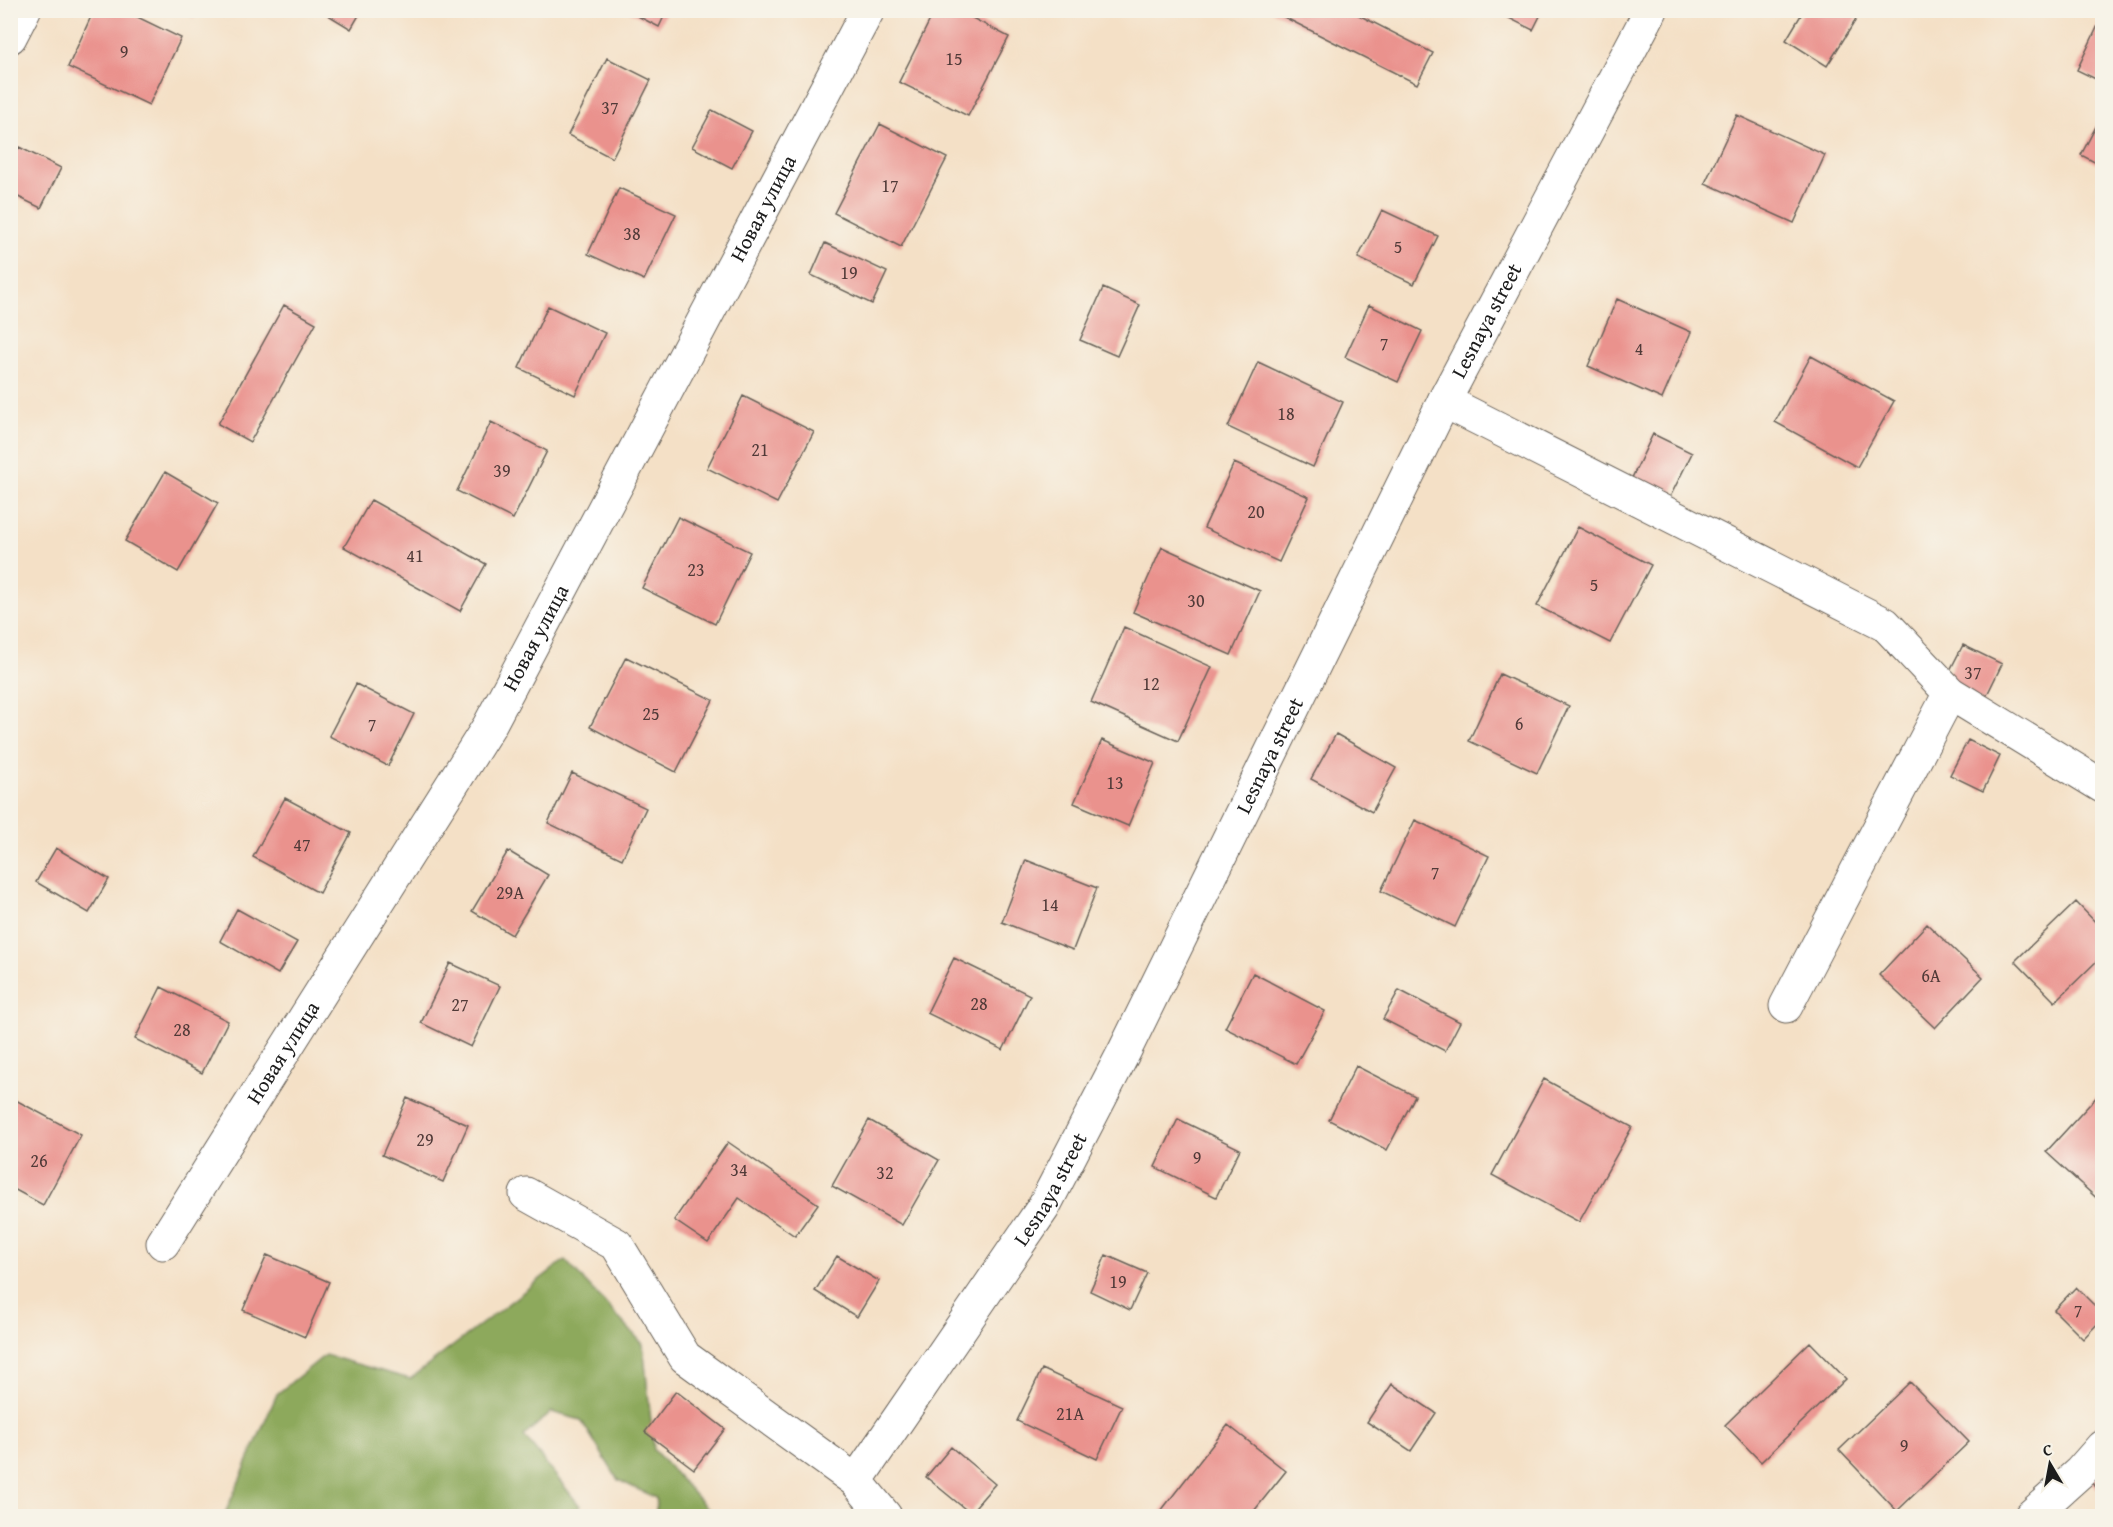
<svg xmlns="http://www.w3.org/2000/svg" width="2113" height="1527" viewBox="0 0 2113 1527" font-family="'Gentium Book Plus',serif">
<rect width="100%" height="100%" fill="#f7f3e8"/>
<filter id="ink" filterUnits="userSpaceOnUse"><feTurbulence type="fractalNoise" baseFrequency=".0167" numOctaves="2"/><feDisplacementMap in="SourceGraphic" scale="12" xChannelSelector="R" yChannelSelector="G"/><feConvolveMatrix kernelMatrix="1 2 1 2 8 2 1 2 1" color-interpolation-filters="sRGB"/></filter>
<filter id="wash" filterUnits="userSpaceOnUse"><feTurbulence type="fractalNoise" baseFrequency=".008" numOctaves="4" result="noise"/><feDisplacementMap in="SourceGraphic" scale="24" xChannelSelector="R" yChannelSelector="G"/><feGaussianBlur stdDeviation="1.35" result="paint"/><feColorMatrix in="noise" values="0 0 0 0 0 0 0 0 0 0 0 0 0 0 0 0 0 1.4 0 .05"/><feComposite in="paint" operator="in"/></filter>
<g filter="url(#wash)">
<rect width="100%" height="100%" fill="#f4e0c6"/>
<path fill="#8da95b" stroke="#54623c" stroke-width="1.5" d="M565 1260 643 1344 654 1450 714 1516H656V1498L618 1480 581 1420 551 1412 524 1436 580 1506 571 1516H224L277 1394 325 1355 410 1379Z"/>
<g id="blocks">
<path fill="#ea928d" d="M94 10H123L181 38 149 105 68 67Z
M180 10H198L194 18Z
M320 10H362L351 29Z
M626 10H667L659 27Z
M935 10H957L1009 37 968 116 899 82Z
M1270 10H1349L1433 53 1417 84Z
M1493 10H1543L1533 30Z
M1804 10H1862L1827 66 1786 40Z
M2102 17V82L2077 70Z
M607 58 651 80 612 158 568 135Z
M712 110 752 131 732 168 692 147Z
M1737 115 1825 155 1794 223 1705 183Z
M2100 119 2102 120V166L2081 155Z
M880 124 947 158 901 247 834 213Z
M19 147 61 168 41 208 10 193V164Z
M619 188 676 214 644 280 588 254Z
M1382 210 1438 236 1414 284 1358 258Z
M825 243 887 272 872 304 811 275Z
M1103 288 1140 305 1117 356 1080 340Z
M1617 299 1691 332 1662 399 1588 366Z
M284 305 316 323 250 442 218 424Z
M1369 305 1422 331 1398 382 1345 357Z
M548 306 605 333 575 395 519 368Z
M1811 356 1894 401 1857 467 1775 422Z
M1258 362 1343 402 1313 467 1228 427Z
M743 396 814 432 777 503 707 468Z
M491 422 547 451 513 519 457 491Z
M1653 434 1692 453 1669 499 1631 480Z
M1234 463 1309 497 1279 562 1204 528Z
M165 472 218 503 178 572 125 541Z
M371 500 486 564 460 611 344 547Z
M678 517 750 552 715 624 642 588Z
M1578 527 1651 565 1610 643 1537 606Z
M1162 547 1260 591 1231 655 1133 612Z
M1124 627 1212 667 1178 741 1091 702Z
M1963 645 2002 664 1983 703 1944 682Z
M626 657 713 700 676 772 590 727Z
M1500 674 1569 706 1537 773 1469 741Z
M356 684 414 714 388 766 329 736Z
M1336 734 1396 768 1372 812 1311 779Z
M1102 740 1155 763 1128 826 1074 803Z
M1968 740 2000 756 1983 791 1950 775Z
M572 773 646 808 622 859 548 823Z
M285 798 351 833 319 893 253 857Z
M1415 820 1489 856 1455 927 1381 891Z
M56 848 109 879 89 913 36 882Z
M508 851 548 875 512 935 472 911Z
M1026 860 1097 888 1073 950 1002 922Z
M2076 902 2102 929V956L2055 1002 2015 961Z
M237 909 297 942 278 974 220 941Z
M1927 924 1983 977 1935 1028 1879 975Z
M954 958 1030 995 1003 1050 927 1013Z
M450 963 500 986 471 1047 421 1023Z
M1253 973 1325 1011 1296 1064 1225 1028Z
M161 987 228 1021 202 1073 135 1039Z
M1399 990 1460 1022 1445 1051 1383 1019Z
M1356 1066 1415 1096 1387 1150 1329 1120Z
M1544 1079 1632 1127 1579 1222 1492 1175Z
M2102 1091V1203L2046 1152Z
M10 1097 81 1135 43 1205 10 1187Z
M407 1098 468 1125 443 1182 382 1155Z
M1178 1119 1240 1149 1216 1197 1155 1167Z
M869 1120 939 1160 902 1225 832 1186Z
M728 1142 818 1204 795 1236 739 1198 708 1243 674 1220Z
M267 1255 329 1282 305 1337 243 1310Z
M1106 1255 1147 1273 1130 1310 1090 1291Z
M837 1256 879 1281 857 1317 815 1291Z
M2076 1287 2102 1313V1319L2083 1339 2054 1310Z
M1810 1342 1846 1379 1761 1462 1725 1425Z
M1042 1369 1122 1406 1097 1459 1017 1421Z
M1910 1382 1969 1442 1897 1511 1839 1450Z
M1392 1384 1436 1413 1411 1451 1367 1422Z
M676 1391 725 1429 694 1469 645 1432Z
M1228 1425 1286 1471 1250 1516H1157Z
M951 1447 995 1484 970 1513 926 1477Z
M2102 1462V1492L2087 1479Z"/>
</g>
</g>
<g filter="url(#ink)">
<use href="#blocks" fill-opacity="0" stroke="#686158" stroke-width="1.5"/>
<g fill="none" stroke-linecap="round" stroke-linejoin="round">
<g stroke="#686158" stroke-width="35">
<g id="minor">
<path d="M10 37 24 10"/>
<path d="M1444 401 1885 624 1950 693 2102 786"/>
<path d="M1786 1006 1950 693"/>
<path d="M526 1194 617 1245 685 1357 856 1481 885 1516"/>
<path id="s1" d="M163 1243 489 726 868 10"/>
<path id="s2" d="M856 1481 1043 1208 1125 1050 1444 401 1651 10"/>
<path d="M2031 1516 2080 1472 2102 1447"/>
</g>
</g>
<use href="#minor" stroke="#fff" stroke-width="33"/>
</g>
</g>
<g text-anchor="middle" stroke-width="4.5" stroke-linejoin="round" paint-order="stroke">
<g font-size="18" fill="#503a38">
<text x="124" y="58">9</text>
<text x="954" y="65">15</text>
<text x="610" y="114">37</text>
<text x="890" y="192">17</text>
<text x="632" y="240">38</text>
<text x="1398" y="253">5</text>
<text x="849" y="279">19</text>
<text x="1384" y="350">7</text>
<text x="1639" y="355">4</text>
<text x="1286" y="420">18</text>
<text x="760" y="456">21</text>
<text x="502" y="477">39</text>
<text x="1256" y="518">20</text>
<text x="415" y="562">41</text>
<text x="696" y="576">23</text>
<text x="1594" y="591">5</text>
<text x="1196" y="607">30</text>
<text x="1973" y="679">37</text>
<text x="1151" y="690">12</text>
<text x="651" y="720">25</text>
<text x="1519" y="730">6</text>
<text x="372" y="731">7</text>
<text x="1115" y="789">13</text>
<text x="302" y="851">47</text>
<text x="1435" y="879">7</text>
<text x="510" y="899">29А</text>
<text x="1050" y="911">14</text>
<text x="1931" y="982">6А</text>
<text x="979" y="1010">28</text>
<text x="460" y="1011">27</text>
<text x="182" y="1036">28</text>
<text x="425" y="1146">29</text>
<text x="1197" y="1164">9</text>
<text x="39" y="1167">26</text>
<text x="739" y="1176">34</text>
<text x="885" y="1179">32</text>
<text x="1118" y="1288">19</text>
<text x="2078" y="1317">7</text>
<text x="1070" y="1420">21А</text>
<text x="1904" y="1452">9</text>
</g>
<g font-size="21" fill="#1c1c1c" stroke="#f7f3e8">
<text dy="7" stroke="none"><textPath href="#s1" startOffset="1197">Новая улица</textPath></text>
<text dy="7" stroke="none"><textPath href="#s2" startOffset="1323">Lesnaya street</textPath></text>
<text dy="7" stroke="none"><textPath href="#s1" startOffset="711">Новая улица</textPath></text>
<text dy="7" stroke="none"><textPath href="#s2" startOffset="837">Lesnaya street</textPath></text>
<text dy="7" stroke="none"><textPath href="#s1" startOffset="225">Новая улица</textPath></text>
<text dy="7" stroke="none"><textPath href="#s2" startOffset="351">Lesnaya street</textPath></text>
</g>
</g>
<rect width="2113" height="1527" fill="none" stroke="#f7f3e8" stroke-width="36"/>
<g transform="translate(2050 1464) rotate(350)" stroke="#f7f3e8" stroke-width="4.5" paint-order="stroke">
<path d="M0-4.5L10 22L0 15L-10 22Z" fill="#1c1c1c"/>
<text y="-9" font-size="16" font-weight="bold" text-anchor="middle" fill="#1c1c1c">С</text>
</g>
</svg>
